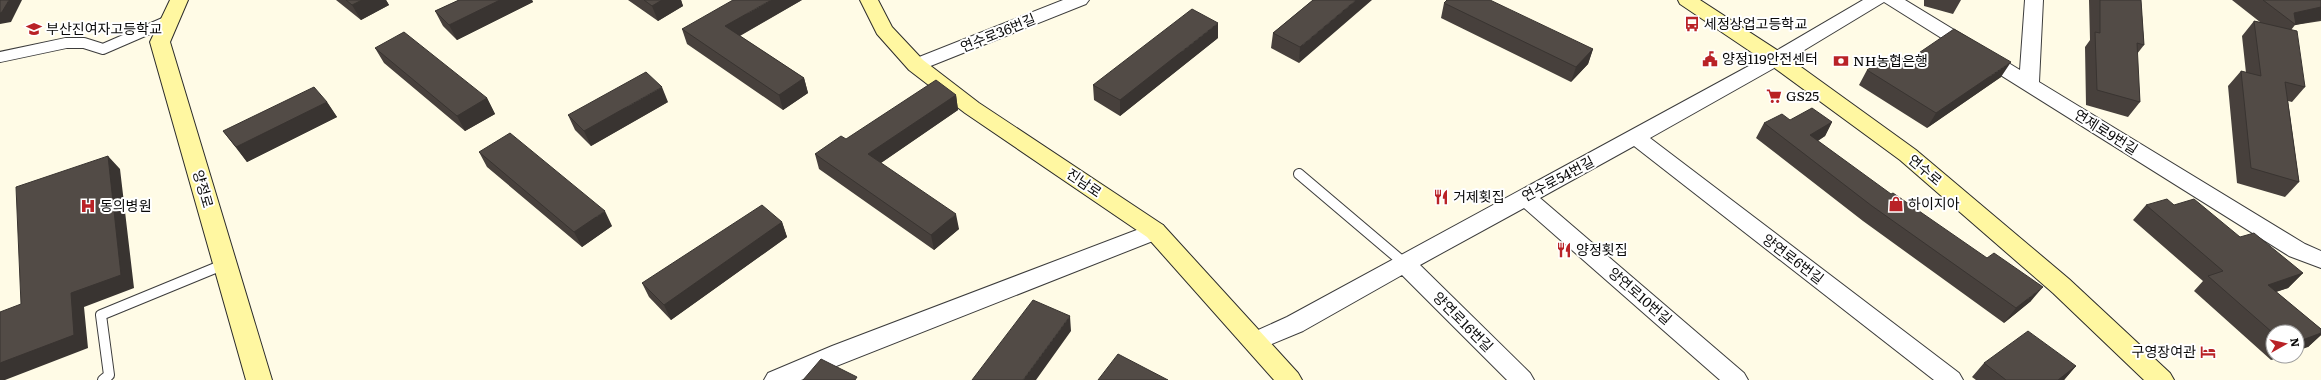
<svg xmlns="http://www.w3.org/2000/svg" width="2321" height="380" viewBox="0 0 2321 380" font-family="Literata,'Noto Sans KR',serif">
<rect width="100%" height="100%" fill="#fffbe6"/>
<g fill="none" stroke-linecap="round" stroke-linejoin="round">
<g stroke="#3c3c3c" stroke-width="12">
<path id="lane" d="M0 57 66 43H84L103 49 170 20
M1299 174 1404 263
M103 380 109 375 101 315 225 264"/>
</g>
<g stroke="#3c3c3c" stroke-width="2">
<path id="street" d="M1063 0H1089L1086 4 923 69 916 71 909 69 906 65 909 61Z
M1863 0H1905L2020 70 2025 0H2043L2039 82 2305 244 2321 251V268L2289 256 1884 2 1783 63 1650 138 1959 373 1963 380H1934L1634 146 1540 198 1744 373 1748 380H1720L1524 208 1420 265 1530 373 1534 380H1507L1402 275 1303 331 1255 351 1247 349 1243 342 1247 335 1287 317 1769 55Z
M1155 223 1163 225 1166 231 1163 237 801 380H764L768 373 832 346Z"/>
</g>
<g stroke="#2b2b2b" stroke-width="2">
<path id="secondary" d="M170 0H188L170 42 272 380H246L150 42Z
M860 0H878L892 27 923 60 979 103 1163 225 1298 373 1302 380H1274L1147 237 965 113 909 70 877 34Z
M1678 0H1700L1783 54 1916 150 2069 279 2170 373 2174 380H2144L2053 293 1900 160 1769 64 1680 4Z"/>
</g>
<use href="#lane" stroke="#fff" stroke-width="10"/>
<use href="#street" fill="#fff" fill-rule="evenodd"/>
<use href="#secondary" fill="#fff7a1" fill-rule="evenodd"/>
</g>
<path fill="#47403c" d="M336 0H386L389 5 361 20Z
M459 0H532L533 2 457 40 443 26 435 11Z
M628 0H681L683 6 658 21Z
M802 0 740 36 804 78 808 93 783 110 687 44 682 29Z
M1313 0 1299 63 1271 48 1273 33Z
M1924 0H1961L1953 14 1924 6Z
M2089 0H2141L2144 45 2137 54 2140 102 2128 117 2086 105 2085 47 2090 40Z
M2232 0H2321V21L2295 25 2291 30 2305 87 2292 102 2288 101 2299 182 2285 197 2237 183 2228 86 2241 71 2246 73 2242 36 2254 21 2260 22Z
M1444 3 1593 49 1588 64 1571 82 1441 18Z
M1218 38 1120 116 1094 100 1093 85Z
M375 48 487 98 495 114 465 131 384 63Z
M1867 70 2001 77 1927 128 1859 85Z
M956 95 958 110 881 163 959 229 934 250 819 169 815 154Z
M327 102 337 117 247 162 223 131Z
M668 102 591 146 575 130 568 115Z
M1832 122 1825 136 1818 141 2031 301 2004 323 1863 221 1756 138 1764 123Z
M479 152 612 226 582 247 487 167Z
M2146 205H2174L2240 237 2303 273 2288 288 2276 292 2321 329V335L2308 347 2273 332V356H2281L2271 360 2194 291 2203 281 2133 220Z
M782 222 787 237 671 320 649 297 642 283Z
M1984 363 2076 366 2064 380H1976L1972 377Z"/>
<path fill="#393431" d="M9 0H22L11 22 0 24V13Z
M362 0H386L389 5 361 20 352 5Z
M500 0H532L533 2 457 40 449 25Z
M662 0H681L683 6 658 21 652 6Z
M771 0H802L730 41 725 26Z
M1356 0H1372L1299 63 1300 47Z
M2321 7V19L2320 20 2295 25 2294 13Z
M1218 23V38L1120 116V100Z
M1593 49 1588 64 1571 82 1576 67Z
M2011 62 2001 77 1927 128 1936 113Z
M804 78 808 93 783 110 779 95Z
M662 87 668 102 591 146 584 131Z
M956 95 958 110 872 169 868 154Z
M487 98 495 114 465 131 457 116Z
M327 102 337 117 247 162 236 147Z
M1832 122 1825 136 1802 150 1810 135Z
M108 156 120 169 134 288 84 307 88 348 5 380H0V363L71 293Z
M605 211 612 226 582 247 574 232Z
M956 214 959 229 934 250 931 235Z
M782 222 787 237 671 320 664 305Z
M2303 273 2288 288 2253 299 2268 285Z
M2043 287 2031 301 2004 323 2016 308Z
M1070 316 1071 331 1036 380H1023Z
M2321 333V335L2308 347 2297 351V342Z
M2275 356H2281L2271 360Z
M2076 366 2064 380H2058Z"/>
<path fill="#524b46" stroke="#393431" d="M0 0H9L2 12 0 13Z
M346 0H362L352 5Z
M459 0H500L449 25 435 11Z
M644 0H662L652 6Z
M733 0H771L725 26 804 78 779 95 682 29Z
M1313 0H1356L1300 47 1273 33Z
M1447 0H1490L1593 49 1576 67 1444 3Z
M2100 0H2141L2144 45 2137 43 2140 102 2097 90 2095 32 2100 33Z
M2263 0H2321V7L2294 13 2296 25Z
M1192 9 1218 23 1120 100 1093 85Z
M2254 21 2297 31 2305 87 2285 82 2299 182 2251 168 2241 71 2261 76Z
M1954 29 2011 62 1936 113 1867 70 1894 53 1907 61Z
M404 32 487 98 457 116 375 48Z
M646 72 662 87 584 131 568 115Z
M936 80 956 95 868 154 956 214 931 235 815 154 841 136 846 139Z
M314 87 327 102 236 147 223 131Z
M1812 108 1832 122 1810 135 1891 194 1893 193 1987 258 1994 253 2043 287 2016 308 1872 206 1764 123 1782 114 1790 120Z
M510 133 605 211 574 232 479 152Z
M108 156 121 275 71 293 74 335 0 363V312L21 304 16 187Z
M2167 199 2174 205 2194 199 2240 237 2254 233 2303 273 2268 285 2321 329V333L2297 342V332H2273V333L2208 276 2223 271 2146 205Z
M762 205 782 222 664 305 642 283Z
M1033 300 1070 316 1023 380H972Z
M2028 331 2076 366 2058 380H2006L1984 363Z
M1118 354 1168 380H1098Z
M821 359 857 377 855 380H803Z"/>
<defs>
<g id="bus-bare" transform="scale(1.2)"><path d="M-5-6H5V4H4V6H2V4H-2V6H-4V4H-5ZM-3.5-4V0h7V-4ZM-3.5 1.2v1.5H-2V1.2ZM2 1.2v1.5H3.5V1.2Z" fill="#b92226" stroke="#fff" stroke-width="2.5" paint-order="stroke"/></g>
<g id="school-bare" transform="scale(1.2)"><path d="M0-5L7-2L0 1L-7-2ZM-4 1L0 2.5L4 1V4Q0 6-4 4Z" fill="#b92226" stroke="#fff" stroke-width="2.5" paint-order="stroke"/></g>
<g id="civic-bare" transform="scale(1.2)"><path d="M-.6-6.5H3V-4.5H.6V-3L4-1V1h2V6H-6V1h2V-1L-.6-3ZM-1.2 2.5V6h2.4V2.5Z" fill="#b92226" stroke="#fff" stroke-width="2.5" paint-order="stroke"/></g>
<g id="bank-bare" transform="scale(1.2)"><path d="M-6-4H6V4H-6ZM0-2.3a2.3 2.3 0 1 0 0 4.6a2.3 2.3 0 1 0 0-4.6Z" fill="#b92226" stroke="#fff" stroke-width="2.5" paint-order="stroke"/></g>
<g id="supermarket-bare" transform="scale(1.2)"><path d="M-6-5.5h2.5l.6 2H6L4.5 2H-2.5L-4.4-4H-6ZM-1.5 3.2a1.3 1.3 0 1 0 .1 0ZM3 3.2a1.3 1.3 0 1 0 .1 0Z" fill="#b92226" stroke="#fff" stroke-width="2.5" paint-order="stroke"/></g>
<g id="restaurant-bare" transform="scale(1.2)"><path d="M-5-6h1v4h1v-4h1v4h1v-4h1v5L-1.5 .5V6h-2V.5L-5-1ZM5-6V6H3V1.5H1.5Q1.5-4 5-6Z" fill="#b92226" stroke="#fff" stroke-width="2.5" paint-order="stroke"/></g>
<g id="shop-bare" transform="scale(1.2)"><path d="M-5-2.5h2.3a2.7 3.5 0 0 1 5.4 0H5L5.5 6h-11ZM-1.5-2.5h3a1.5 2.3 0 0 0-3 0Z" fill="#b92226" stroke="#fff" stroke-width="2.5" paint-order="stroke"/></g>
<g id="hospital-bare" transform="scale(1.2)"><path d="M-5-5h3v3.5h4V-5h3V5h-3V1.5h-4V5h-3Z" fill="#b92226" stroke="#fff" stroke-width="2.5" paint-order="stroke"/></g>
<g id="hotel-bare" transform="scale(1.2)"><path d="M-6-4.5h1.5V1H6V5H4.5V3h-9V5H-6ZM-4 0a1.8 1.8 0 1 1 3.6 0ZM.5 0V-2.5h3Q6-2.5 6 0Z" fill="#b92226" stroke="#fff" stroke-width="2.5" paint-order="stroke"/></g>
</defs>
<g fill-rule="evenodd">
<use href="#bus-bare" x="1692" y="24"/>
<use href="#school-bare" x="34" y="29"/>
<use href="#civic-bare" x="1710" y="59"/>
<use href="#bank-bare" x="1841" y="61"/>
<use href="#supermarket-bare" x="1774" y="96"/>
<use href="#restaurant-bare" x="1441" y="197"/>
<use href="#shop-bare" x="1896" y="204"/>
<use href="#hospital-bare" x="88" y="206"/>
<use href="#restaurant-bare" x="1564" y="250"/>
<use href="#hotel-bare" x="2208" y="352"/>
</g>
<g text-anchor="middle" stroke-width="4" stroke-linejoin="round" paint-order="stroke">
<g font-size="14" fill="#090909" stroke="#fff" text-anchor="start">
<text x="1704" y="29">세정상업고등학교</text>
<text x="46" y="34">부산진여자고등학교</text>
<text x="1722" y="64">양정119안전센터</text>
<text x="1853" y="66">NH농협은행</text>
<text x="1786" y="101">GS25</text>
<text x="1453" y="202">거제횟집</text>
<text x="1908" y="209">하이지아</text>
<text x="100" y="211">동의병원</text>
<text x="1576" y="255">양정횟집</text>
<text x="2196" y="357" text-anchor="end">구영장여관</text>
</g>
<g font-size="14" fill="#090909" stroke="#fff">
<text transform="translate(998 33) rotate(-22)" y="5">연수로36번길</text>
<text transform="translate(2106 132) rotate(32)" y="5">연제로9번길</text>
<text transform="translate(1925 170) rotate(40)" y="5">연수로</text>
<text transform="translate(1558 179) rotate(-28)" y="5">연수로54번길</text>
<text transform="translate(1084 183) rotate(34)" y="5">진남로</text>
<text transform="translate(203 189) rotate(74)" y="5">양정로</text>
<text transform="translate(1793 259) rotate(37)" y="5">양연로6번길</text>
<text transform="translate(1640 296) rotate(41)" y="5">양연로10번길</text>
<text transform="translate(1463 322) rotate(45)" y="5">양연로16번길</text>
</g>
</g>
<g transform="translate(2285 344) rotate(82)"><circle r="19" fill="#ffffff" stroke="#9d9d9d"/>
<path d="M0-3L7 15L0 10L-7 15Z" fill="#b92226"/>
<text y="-6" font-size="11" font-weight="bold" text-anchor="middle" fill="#090909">N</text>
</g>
</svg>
